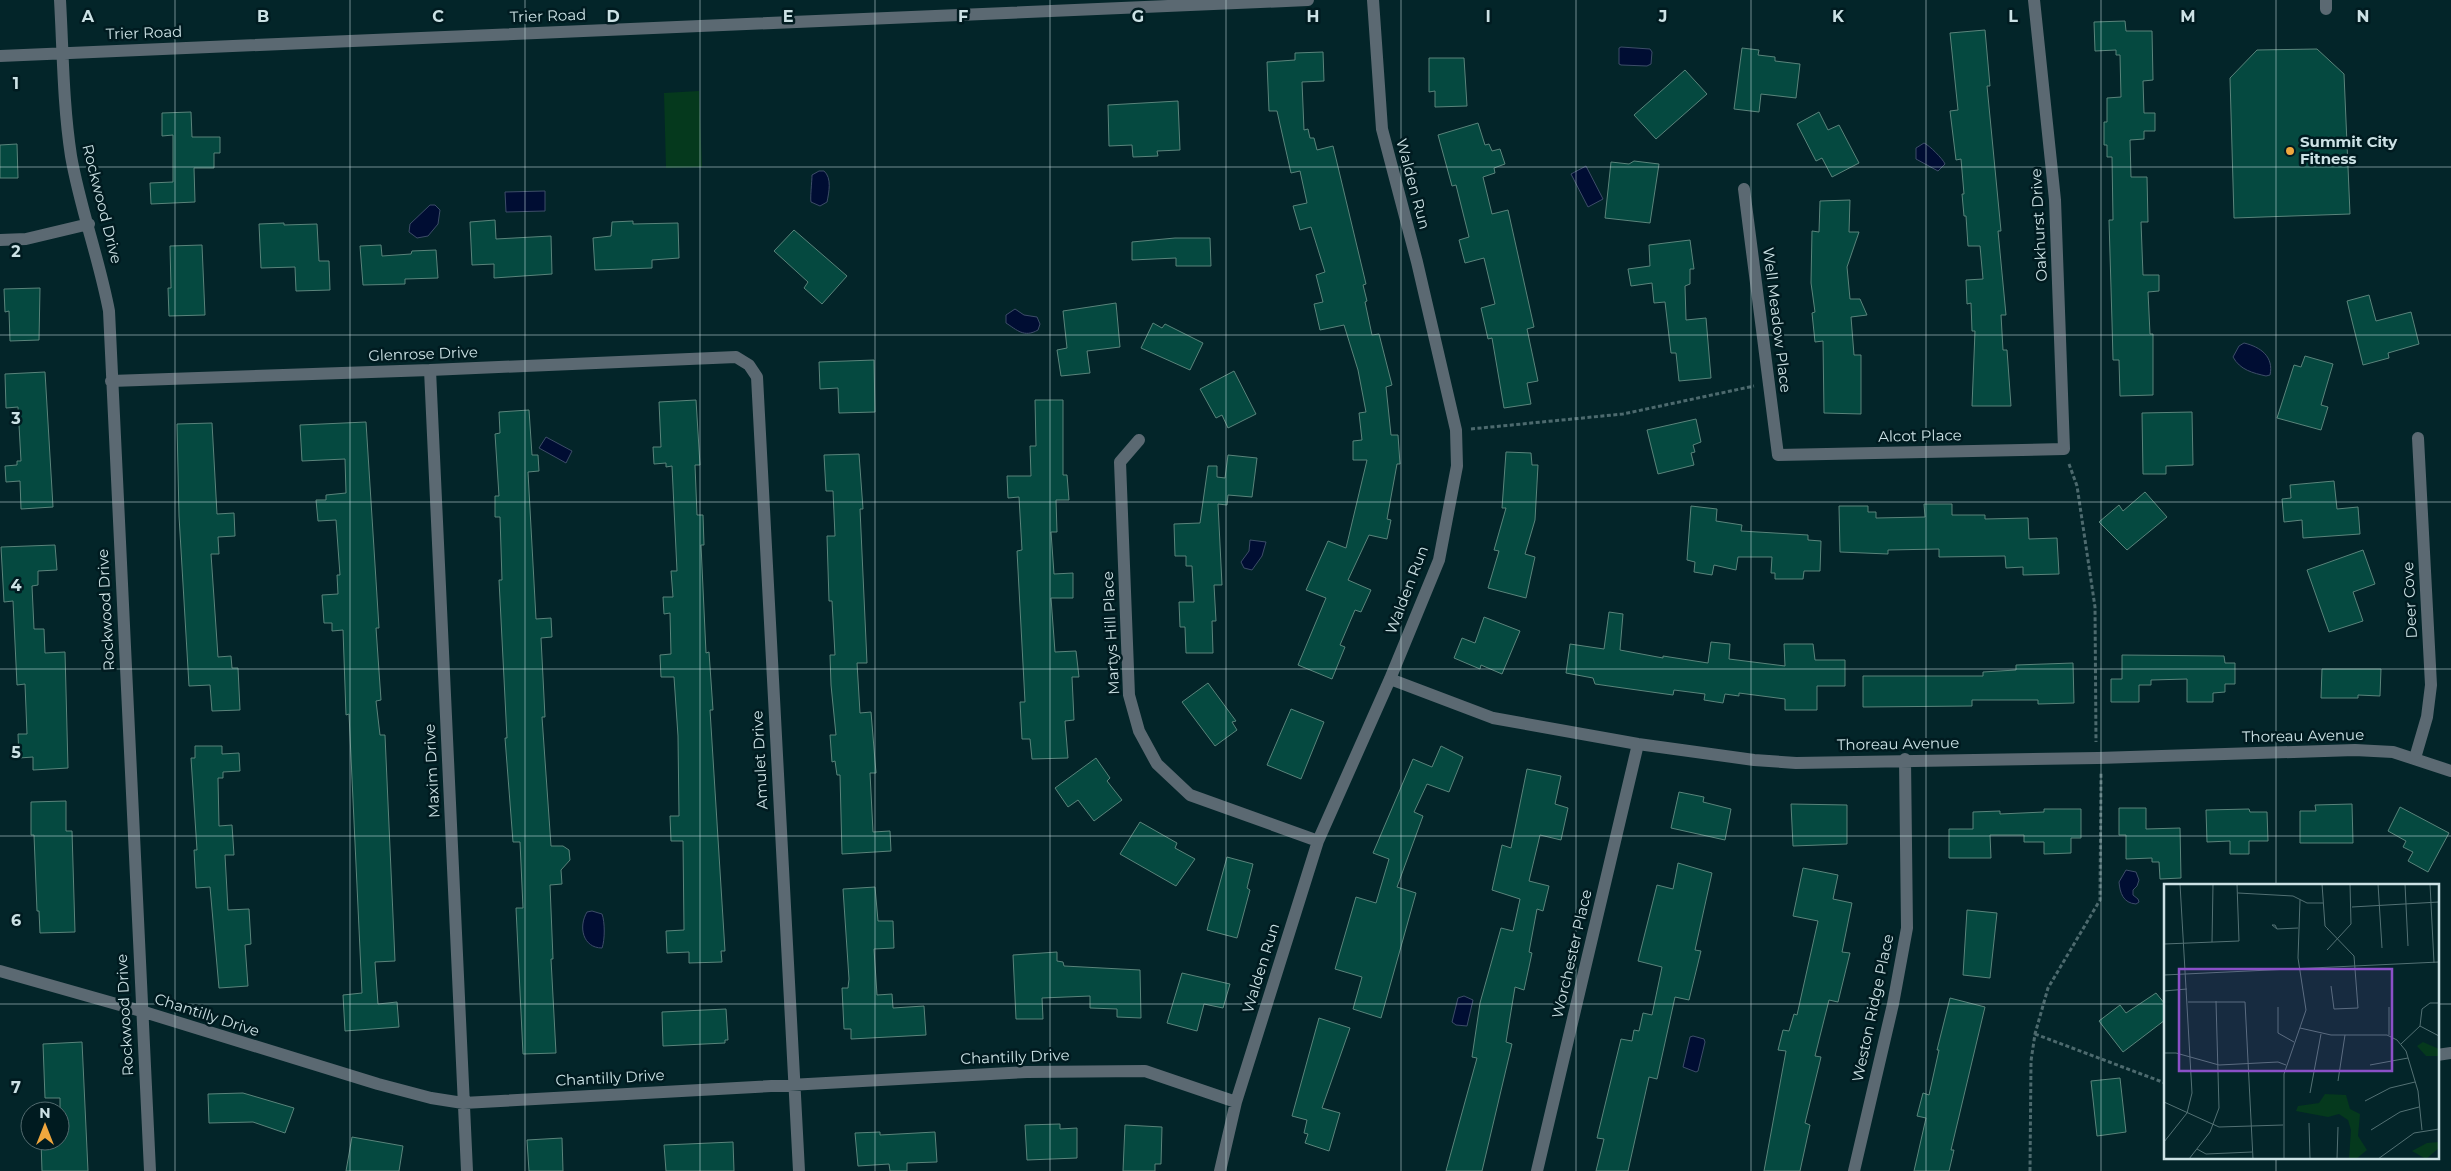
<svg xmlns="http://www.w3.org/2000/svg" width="2451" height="1171" viewBox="0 0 2451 1171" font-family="Montserrat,sans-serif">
<rect width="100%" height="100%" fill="#032529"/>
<path fill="#05391d" d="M699 91 702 167 666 168 664 93Z"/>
<path fill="#000d33" stroke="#3d4d68" d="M1621 47 1650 49 1652 52 1651 64 1647 66 1621 65 1619 64V48Z
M1924 143C1929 145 1943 159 1945 164L1938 171 1916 159V148Z
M1586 166 1603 199 1588 207 1571 174Z
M819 171H824C832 178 829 192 827 202L820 206 811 202C810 198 812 181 812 175Z
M545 191V211L506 212 505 192Z
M430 205H435L440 210 438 224 428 236 417 238 409 232 410 224Z
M1015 309 1024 315 1037 317 1040 324 1038 330C1024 338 1017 330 1006 323V315Z
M2244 343C2261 347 2274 357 2270 375L2266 376C2253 373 2240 370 2233 357L2239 346Z
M546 437 572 451 566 463 539 448Z
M1250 540 1266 542 1262 556 1252 570 1244 568 1241 562 1249 551Z
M2126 870 2136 872 2139 880 2137 886 2133 890V895L2138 899 2139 902 2136 904C2123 903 2120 893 2119 882Z
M592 911 602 914C605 922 605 940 602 948 583 948 578 927 587 912Z
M1464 996 1473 1000 1467 1026 1456 1025 1452 1022 1458 998Z
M1693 1036 1704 1039 1705 1042 1698 1071 1696 1072 1683 1067 1690 1037Z"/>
<path fill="#054940" stroke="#5a847b" d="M2125 21 2126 31H2152L2153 80 2143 81 2144 113H2155V131H2144V139L2130 140 2131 177H2147L2148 222H2141L2143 275H2159V291L2148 292 2150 334H2153V395L2120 396 2119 360H2113L2112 322 2109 220H2113L2112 157H2107V145H2104V122H2107V98L2121 97 2120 55H2116V50L2095 51 2094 22Z
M1985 30 1990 86H1987L2001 231H1998L2006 315H2001L2003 350H2007L2011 406H1972L1975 331H1972L1971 303 1967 304 1966 280 1983 279 1980 246H1968L1966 216H1964L1962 194H1964L1961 159 1956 160 1950 111 1958 110 1950 33Z
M1742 48 1759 50 1758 55 1775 57V61L1800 64 1796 98 1761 94 1759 112 1734 109Z
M2317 49 2344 74 2350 214 2234 218 2230 78 2257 50Z
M1323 52 1324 81 1302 82 1304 130 1308 129 1310 138H1314L1317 150 1333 146 1366 284 1363 285 1367 301 1365 302 1372 335 1379 334 1392 385 1386 387 1391 435H1398L1400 464H1397L1387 519 1391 520 1387 539 1369 535 1348 580 1371 590 1361 612 1355 610 1340 645 1345 647 1332 679 1298 665 1326 598 1306 590 1328 541 1346 548 1367 460H1353V441L1362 440 1359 413 1366 412 1358 370 1344 325 1320 330 1314 304 1323 302 1316 275 1325 272 1311 227 1300 230 1293 206 1307 203 1300 171 1291 173 1277 111H1269L1267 62 1295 60V53Z
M1429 58H1464L1467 106 1435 107V91L1429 92Z
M1685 70 1707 94 1656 139 1634 115Z
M1178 101 1180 150 1157 151 1158 156 1133 157 1132 145 1109 146 1108 105Z
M191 112 192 137H220V153H214V168H194L195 202 151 204 150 183 173 182V135L162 136V113Z
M1819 112 1828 130 1839 125 1859 163 1832 177 1822 158 1816 161 1797 124Z
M1478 123 1485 145 1489 144 1492 151 1500 149 1505 164 1494 168 1495 173 1483 177 1492 214 1508 210 1534 327 1527 329 1538 381 1527 383 1531 404 1504 408 1492 338 1488 339 1481 308 1495 304 1484 258 1465 263 1459 240 1469 237 1456 185 1452 186 1438 135Z
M17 144 18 178H0V145Z
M1634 161 1659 164 1650 223 1605 218 1611 162 1629 164Z
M1850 200 1849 232H1859L1847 267 1850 299H1860L1867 315 1851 317 1854 355H1861V414L1824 413 1823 341 1815 342 1812 313 1815 312 1811 283 1812 231 1819 232 1820 201Z
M495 220 496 239 551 236 552 274 494 278V264L472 265 470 222Z
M633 221V224L678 223 679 258 652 260V268L595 270 593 238 611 236 612 222Z
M284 223V225L317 224 319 261H329L330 290 296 291 295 267 261 268 259 224Z
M794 230 847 276 822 304 804 288 808 282 774 251Z
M1175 238H1210L1211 266H1176V258L1132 260V242Z
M1690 240 1694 269H1690V284L1685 286 1686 320 1706 318 1711 378 1679 381 1676 353H1671L1665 302 1654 303 1652 283 1631 286 1628 269 1650 266 1649 245Z
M202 245 205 315 169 316 168 288H171L170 246Z
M381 245 382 256 411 254 412 251 436 250 438 278 405 279V284L363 285 360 246Z
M40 288 39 340 10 341 9 311 5 312 4 289Z
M2369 295 2376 321 2411 312 2419 344 2388 353 2389 358 2363 365 2347 301Z
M1116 303 1120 347 1087 351 1090 373 1061 376 1057 350 1067 348 1063 311Z
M1153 323 1162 328 1165 324 1203 343 1190 370 1141 348Z
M2305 356 2333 364 2321 405 2328 407 2321 430 2277 418 2294 365 2301 367Z
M874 360 875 412 839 413 838 388 820 389 819 362Z
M1234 371 1256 414 1228 428 1222 415 1216 418 1200 389Z
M45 372 53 507 21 509 20 481 6 482 5 466 17 465V461H21L18 407 6 408 5 374Z
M696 400 700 465H695L697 515H703L704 545H701L706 653 709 652 713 710H710L725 951H721L722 962 689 963V952L667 953 666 931 684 930 683 841H671L670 816H679L678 736 674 677H661L660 655 671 654 670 613 664 614 663 597H673L671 571H677L672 466 666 467V463L654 464 653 447H661L659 402Z
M1035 400H1063V475H1067L1069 500H1056L1057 532H1051L1054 574 1073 573V598H1051L1055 652 1076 651 1079 677H1072L1074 720 1065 721 1068 758 1032 759 1030 739H1022L1020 702H1025L1017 551 1022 550 1019 497 1008 498 1007 476H1031L1030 446H1036Z
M529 410 532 455H538L539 471 528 472 536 619 551 618 552 637 541 638 545 717H542L551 846H563L569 850 570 860 561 870 562 884 550 885 553 959H551L556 1053 523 1054 516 908H523L520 842H513L505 738H507L499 580H502L500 517H495V496H499L495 434 500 433 499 412Z
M2192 412 2193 465 2166 466V474H2143L2142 413Z
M1696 419 1701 442 1693 445 1695 452 1691 453 1694 465 1658 474 1647 430Z
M366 422 379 628H376L381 700 376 701 380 735H385L395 961 375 962 378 1004 397 1002 399 1027 345 1031 343 995 362 993 349 714 346 715 343 630 332 631V623H324L322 595 338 594 337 575H340L336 520 318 521 316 500H326V495L346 493 345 459 302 461 300 425Z
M212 423 217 514 234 513 235 536 218 537 219 554H211L218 657 231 656 232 668H238L240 710 212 711 210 685 189 686 179 516 177 424Z
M1506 452 1531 453 1532 465H1538L1535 520 1525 554 1535 557 1526 598 1488 588 1499 551 1494 550 1506 508H1502Z
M859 454 863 509H860L867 663H857L860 713 871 712 876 773H870L873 832 890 831 891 851 842 854 840 775H837L835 761 832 762 830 735H836L831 685 830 655H835L832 601H829L827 536H835L833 491H826L824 455Z
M1228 455 1257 458 1252 497 1228 495 1227 505 1218 504 1222 585H1214L1216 621H1212L1213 653H1186L1185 627H1180L1179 602H1194L1192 566H1186V556H1175L1174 524 1200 523 1208 466H1217V477L1225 478Z
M2334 481 2337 509 2358 507 2360 534 2303 538 2302 520 2284 522 2282 499 2291 498 2290 485Z
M2145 492 2167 517 2127 550 2099 522 2119 505 2123 511Z
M1924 504H1952V515H1985V519L2028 518 2029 539 2057 538 2059 574 2023 575V567L2006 568 2005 556 1939 557V549L1888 550V554L1840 552 1839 506H1868V512H1876V518L1925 517Z
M1691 506 1717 509 1716 521 1742 525 1741 531 1808 535V540L1821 541 1820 571H1804L1803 579H1775V573H1771L1772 557H1738L1736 570 1714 565 1712 575 1694 572 1695 562 1687 560Z
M55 545 57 570 38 571V585L32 586 34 629H44L45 653 65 652 68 768 33 770V757L19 758 18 734H27L25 684 17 685 13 601 4 602 1 547Z
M2363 550 2375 584 2353 592 2363 621 2329 632 2307 570Z
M1609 612 1623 614 1620 650 1663 658V656L1708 663 1711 642 1730 644 1729 659 1785 666 1784 644H1813L1815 660H1845V686H1817V710H1785V699L1739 693V696L1725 694 1723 703 1704 700 1705 694 1674 690 1673 695 1616 687 1595 684 1593 678 1566 673 1570 644 1604 649Z
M1484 617 1520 631 1502 674 1481 665 1480 669 1454 658 1462 638 1475 643Z
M2122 655 2224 656 2225 663H2235V684H2225V692L2213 693V702H2187V679L2151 680V685H2139V702H2111V679H2122Z
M2073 663 2074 703 2038 704V700H1972V706L1863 707V676H1983V672L2016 670V665Z
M2322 669H2381L2380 696 2358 695V698H2321Z
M1208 683 1236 721 1232 722 1237 730 1215 746 1182 702Z
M1291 709 1324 722 1301 779 1267 765Z
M195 746H222V754L239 753 240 771 223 772V778H218L219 826 232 825 234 855H225L228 910 249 909 251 944 245 945 248 986 219 988 210 887 196 888 194 850H197L191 758H195Z
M1441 746 1463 757 1449 792 1427 784 1414 812 1423 816 1397 887 1416 893 1381 1018 1353 1009 1362 977 1335 969 1356 897 1376 903 1389 859 1373 853 1413 759 1432 767Z
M1096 758 1110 778 1107 781 1122 800 1094 821 1078 800 1068 807 1055 788Z
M1527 769 1561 776 1555 804 1568 808 1561 840 1540 835 1529 881 1549 886 1543 911 1537 909 1529 952 1532 953 1524 990 1515 987 1506 1042 1512 1044 1482 1171H1446L1477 1058 1472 1057 1480 1003 1501 928 1513 931 1520 899 1492 890 1502 845 1511 848Z
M1679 792 1704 797 1703 802 1731 809 1725 840 1671 828Z
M66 801V831H72L75 932 40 933 39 911H37L34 835H31V802Z
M1791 804 1847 805V844L1793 846Z
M2352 804 2353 843H2300V811H2316L2315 805Z
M2400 807 2449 833 2428 872 2408 861 2413 852 2403 847 2406 841 2388 831Z
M2119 808H2146V829L2180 828 2181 878 2160 879 2159 862H2152V858L2126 859V835H2119Z
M2044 809H2081V838H2071V853L2044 854V842H2024V835H1990L1991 858H1949V829H1973V812L2000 811V814L2044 812Z
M2249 809 2250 812H2267L2268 841H2249V854H2230V841L2207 842 2206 810Z
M1140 822 1177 843 1175 848 1195 859 1176 886 1120 854Z
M1227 857 1253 864 1247 888 1250 890 1237 938 1207 930Z
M1678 863 1712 873 1695 950 1701 951 1689 1000 1675 997 1657 1079 1649 1077 1628 1171H1596L1604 1139 1597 1138 1621 1039 1632 1041 1634 1030 1639 1031 1643 1013 1652 1015 1662 967 1638 961 1657 885 1673 889Z
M1803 868 1838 875 1833 899 1852 903 1842 952 1850 953 1838 1002 1829 1000 1815 1056 1821 1057 1805 1123 1810 1125 1800 1171H1764L1786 1051 1778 1050 1783 1030 1789 1031 1794 1014 1797 1015 1818 921 1793 916Z
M875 887 878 921H893L894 948 874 949 877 995 892 994 893 1008 924 1006 926 1035 851 1039V1029H844L842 988H848L849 979 843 889Z
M1967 910 1997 913 1990 978 1963 975Z
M1057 952V961L1063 962 1064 966 1140 970 1141 1018 1117 1017V1009L1090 1008V996L1042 998 1043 1019H1016L1013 955Z
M1182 973 1230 984 1223 1008 1204 1004 1197 1031 1167 1023Z
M2156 993 2165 1004V1020L2123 1052 2099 1021 2120 1005 2126 1013Z
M1950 998 1985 1007 1951 1150H1954L1949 1171H1914L1926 1118 1917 1116 1923 1093 1929 1095 1939 1050H1937Z
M726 1009 728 1040H725V1043L663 1046 662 1012Z
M1319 1018 1350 1028 1322 1108 1340 1113 1329 1151 1305 1143 1308 1134 1304 1133 1307 1120 1292 1116Z
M82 1042 88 1171H42L41 1141H60V1098H45L43 1044Z
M2120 1078 2126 1132 2097 1136 2091 1081Z
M243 1093 294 1108 285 1133 253 1122 209 1123 208 1094Z
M1060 1124V1129L1077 1128V1158L1027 1160 1025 1125Z
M1125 1125 1162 1127 1161 1164H1155V1171H1123Z
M880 1132V1135L935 1132 937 1162 907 1163V1171H890L889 1164 858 1166 855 1133Z
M352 1137 403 1146 399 1171H346Z
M562 1138 563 1171H529L527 1140Z
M733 1142 734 1171H666L664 1145Z"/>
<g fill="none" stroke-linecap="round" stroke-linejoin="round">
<path stroke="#4d6a6e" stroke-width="3" stroke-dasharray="4 2.5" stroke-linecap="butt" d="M1471 429 1623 414 1754 386
M2069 464 2077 486 2095 607 2096 742
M2035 1034 2165 1083
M2030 1171 2031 1061 2035 1034 2048 988 2100 900 2101 773"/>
<path stroke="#5b6972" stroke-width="12" d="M60 0C63 52 63 104 71 156 80 208 99 258 109 311L150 1171
M2326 0V9
M0 56 1308 0
M1744 189 1778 455 2064 449 2055 200 2034 0
M0 240 26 239 89 224
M430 370 467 1171
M111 381 430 370 736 357 749 365 757 377 799 1171
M1139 440 1120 462 1129 695 1139 731 1157 764 1190 795 1318 841
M1390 679 1493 718 1638 744 1754 760 1796 763 2098 758 2355 750 2393 752 2451 771
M2415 758 2427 717 2431 685 2418 438
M0 971 141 1011 378 1084 431 1098 463 1103 1027 1072 1145 1071 1236 1102
M2437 1055 2451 1053
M1220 1171 1236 1102 1318 841 1390 679 1439 560 1457 466 1456 430 1417 262 1382 129 1373 0
M1537 1171 1638 744
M1854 1171 1893 1004 1907 928 1905 759"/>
</g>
<path fill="none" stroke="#cce2e5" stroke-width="1" stroke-opacity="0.55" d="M175 0V1171M350 0V1171M525 0V1171M700 0V1171M875 0V1171M1050 0V1171M1226 0V1171M1401 0V1171M1576 0V1171M1751 0V1171M1926 0V1171M2101 0V1171M2276 0V885M0 167H2451M0 335H2451M0 502H2451M0 669H2451M0 836H2451M0 1004H2165M2437 1004H2451M2276 1157V1171"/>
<circle fill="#efa73e" stroke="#001b20" stroke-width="2" cx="2290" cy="151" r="5"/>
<g text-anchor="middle" stroke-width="5" stroke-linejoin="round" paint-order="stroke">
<g font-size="15" fill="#cce2e5" stroke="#001b20">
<text transform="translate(548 16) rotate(-2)" y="5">Trier Road</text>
<text transform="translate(144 33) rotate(-2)" y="5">Trier Road</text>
<text transform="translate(1413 184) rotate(75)" y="5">Walden Run</text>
<text transform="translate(102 204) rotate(76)" y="5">Rockwood Drive</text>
<text transform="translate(2039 225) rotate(-93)" y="5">Oakhurst Drive</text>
<text transform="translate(1777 320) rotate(83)" y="5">Well Meadow Place</text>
<text transform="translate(423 354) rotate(-2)" y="5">Glenrose Drive</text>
<text transform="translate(1920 436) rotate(-1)" y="5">Alcot Place</text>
<text transform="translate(1407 590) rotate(-69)" y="5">Walden Run</text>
<text transform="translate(2410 600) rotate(-93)" y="5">Deer Cove</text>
<text transform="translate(106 610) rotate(-93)" y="5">Rockwood Drive</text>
<text transform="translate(1111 633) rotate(-93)" y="5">Martys Hill Place</text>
<text transform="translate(2303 736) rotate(-1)" y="5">Thoreau Avenue</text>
<text transform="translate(1898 744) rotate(-1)" y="5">Thoreau Avenue</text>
<text transform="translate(760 760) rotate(-93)" y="5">Amulet Drive</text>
<text transform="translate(432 771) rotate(-93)" y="5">Maxim Drive</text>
<text transform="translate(1572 954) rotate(-77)" y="5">Worchester Place</text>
<text transform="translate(1261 968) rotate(-73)" y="5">Walden Run</text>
<text transform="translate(1873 1008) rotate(-78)" y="5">Weston Ridge Place</text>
<text transform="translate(125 1015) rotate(-93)" y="5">Rockwood Drive</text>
<text transform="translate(207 1015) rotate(18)" y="5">Chantilly Drive</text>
<text transform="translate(1015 1057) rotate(-2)" y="5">Chantilly Drive</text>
<text transform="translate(610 1078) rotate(-3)" y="5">Chantilly Drive</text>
</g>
<g font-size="15" font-weight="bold" fill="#cce2e5" stroke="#001b20" text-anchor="start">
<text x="2300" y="147">Summit City<tspan x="2300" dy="17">Fitness</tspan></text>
</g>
</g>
<g transform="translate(2164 884)">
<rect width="275" height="275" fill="#032529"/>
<path d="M259 158 275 165V172H262L253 162ZM161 210 182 211 186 225 196 230 194 252 203 266 192 275H185L187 246 184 236 175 230 164 233 132 227 134 222 155 219ZM275 258V264L262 275 248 267 263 259Z" fill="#05391d"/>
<path fill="none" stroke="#537174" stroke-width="1" d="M158 0 161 42 190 72 194 124 170 125 167 102M214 0 218 64M241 0 244 62M266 0 270 79M74 9 129 12 143 19H159M188 23 275 18M113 45 108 41H111L113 45 134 44M48 58 49 0M0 60 75 57 73 0M163 66 187 40 186 0M0 91 275 78M0 107 23 105M24 118H81L89 275M114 123V149L130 158M256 142 258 125 266 119H275M256 142 275 152M136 144 167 151H223L233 156 242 167 254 207 258 246M225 151V123M237 160 256 142M0 169H12L55 181 114 178 122 181M206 181 244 174M0 184V208M174 197 181 151M146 209 157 150M201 217 226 204 251 198M0 218 55 243 119 241M145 239 146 275M207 246 236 228 255 223M0 258 23 229 28 209 16 0M33 265 42 270 88 268M25 275 46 248 55 224 52 117M120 275V190L142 126 134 74 136 16M173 275 174 243M214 275 250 249 275 245"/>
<path fill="#8b50c7" fill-opacity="0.15" stroke="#8b50c7" stroke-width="2.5" d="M15 85H228V187H15Z"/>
<rect width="275" height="275" fill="none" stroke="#cce2e5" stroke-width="2.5"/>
</g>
<g font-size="16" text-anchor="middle" font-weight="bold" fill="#cce2e5" stroke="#001b20" stroke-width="5" stroke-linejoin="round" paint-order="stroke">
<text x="88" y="22">A</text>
<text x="263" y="22">B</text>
<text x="438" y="22">C</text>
<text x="613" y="22">D</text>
<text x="788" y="22">E</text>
<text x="963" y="22">F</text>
<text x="1138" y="22">G</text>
<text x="1313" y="22">H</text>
<text x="1488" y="22">I</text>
<text x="1663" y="22">J</text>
<text x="1838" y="22">K</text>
<text x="2013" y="22">L</text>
<text x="2188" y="22">M</text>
<text x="2363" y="22">N</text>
<text x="16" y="89">1</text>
<text x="16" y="257">2</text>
<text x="16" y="424">3</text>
<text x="16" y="591">4</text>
<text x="16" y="758">5</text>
<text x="16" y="926">6</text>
<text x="16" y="1093">7</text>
</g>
<g transform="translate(45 1126)"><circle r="24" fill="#001b20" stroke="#526b6f"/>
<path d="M0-4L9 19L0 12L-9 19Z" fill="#efa73e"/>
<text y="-8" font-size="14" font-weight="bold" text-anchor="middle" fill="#cce2e5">N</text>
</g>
</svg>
